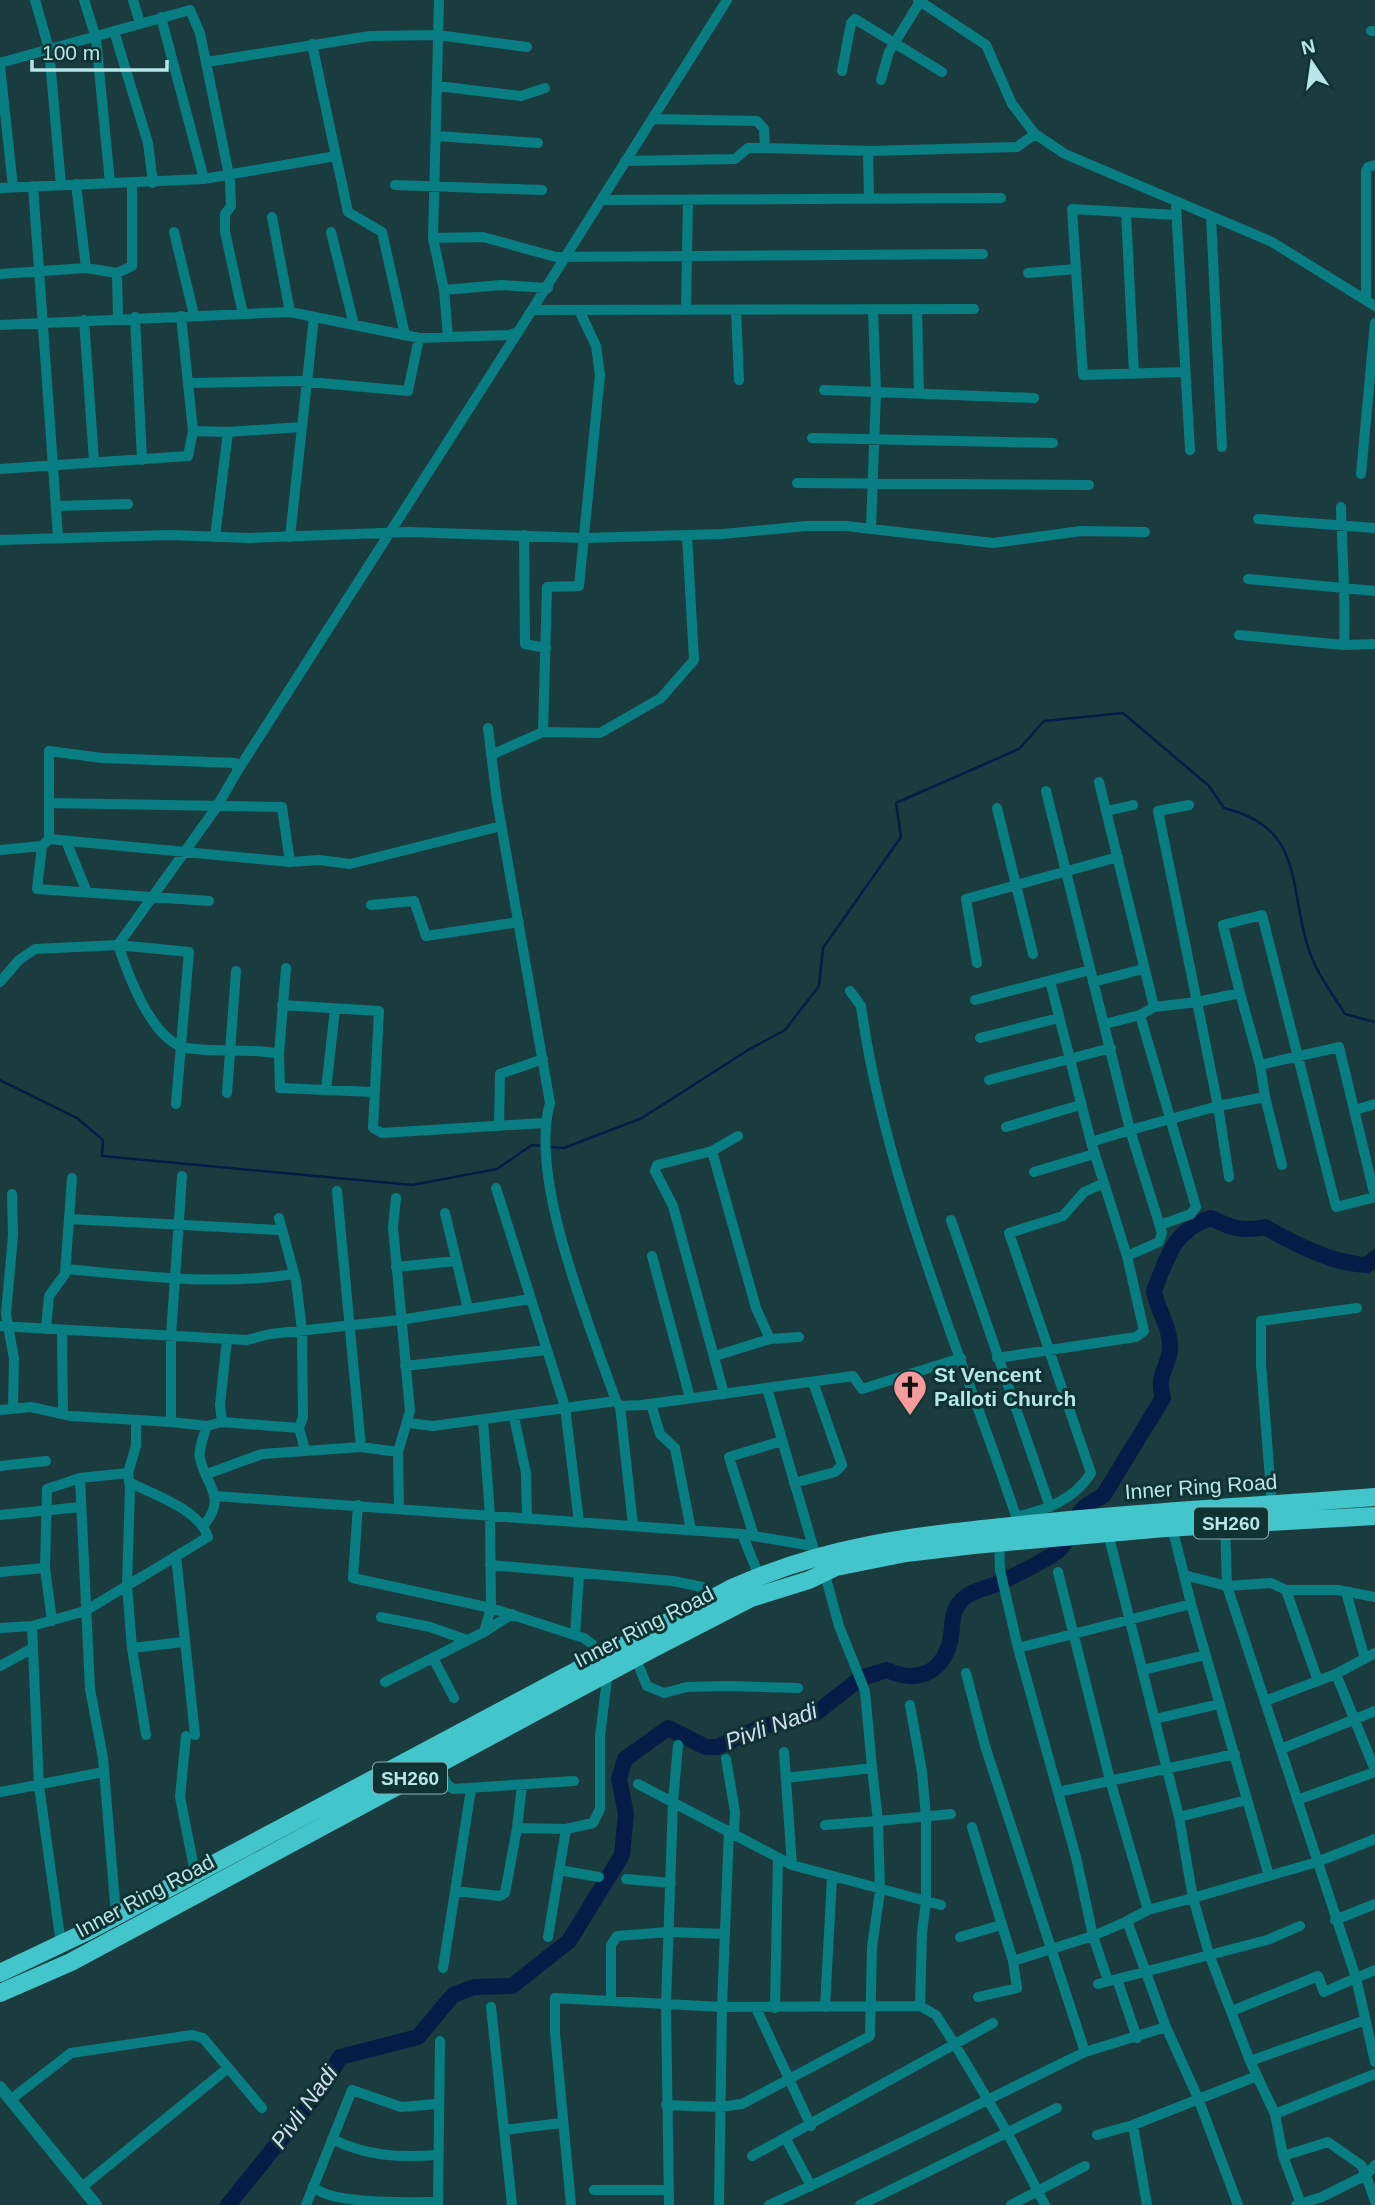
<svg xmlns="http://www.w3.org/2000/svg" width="1375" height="2205" viewBox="0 0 1375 2205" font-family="Helvetica,sans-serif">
<rect width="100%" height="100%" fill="#1b3c3e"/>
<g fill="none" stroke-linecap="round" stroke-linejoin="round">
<path stroke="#041c46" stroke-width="2.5" d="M0 1080 77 1118 103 1140 102 1156 412 1185 497 1169 532 1145 544 1146
M551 1147 564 1148 642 1118 748 1050 785 1030 819 986 823 948 901 837 896 803 1019 749 1044 721 1123 713 1209 786 1224 808C1310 829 1286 894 1312 958 1319 977 1334 996 1345 1014L1375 1022"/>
<path stroke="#041c46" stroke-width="16" d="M228 2205 323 2087 340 2057 418 2037 453 1995 474 1987 512 1986 569 1941 622 1855 626 1814 619 1779 625 1759 668 1728 706 1747H717L763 1726 816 1713 861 1678 887 1670C915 1683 941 1675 950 1642 954 1624 949 1612 964 1598 972 1591 984 1589 994 1585 1006 1580 1053 1557 1060 1549 1080 1527 1068 1511 1103 1496L1163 1398C1156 1375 1167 1371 1170 1350 1172 1330 1157 1310 1154 1291 1167 1258 1174 1229 1211 1218 1231 1228 1243 1232 1265 1227 1295 1244 1333 1264 1367 1265L1375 1258"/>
<path stroke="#087e83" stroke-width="10" d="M35 0 49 49 61 185
M84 0 96 38 110 183
M133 0 140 23
M439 0 433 238 444 290 448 337
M918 0 986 45 1012 104 1035 134 1065 154 1272 242 1375 306
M161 17 204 179
M114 31 148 143 153 183
M1371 31H1375
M312 44 348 212 382 232 405 335
M207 62 370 36 438 35 527 47
M0 63 190 10 200 33 230 180 231 206 225 214V232L243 314
M0 66 13 187
M842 71 851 23 855 19 942 72
M881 80 889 52 921 0
M437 86 521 96 545 88
M652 119 757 121 764 129 765 148
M436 136 538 143
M868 151 869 199
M625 161 735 159 748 148H765L870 151 1017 147 1035 134
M76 184 86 268
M395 185 542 190
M33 186 58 537
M0 188 204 179 336 156
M601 200 1001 198
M1176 207 1190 450
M1126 212 1134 374
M1176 215 1072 209 1083 375 1185 372
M1211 216 1222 447
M272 217 290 312
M174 232 194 315
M331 232 354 325
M433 238 483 237 556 257 983 254
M117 273 118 318
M1028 273 1076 269
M0 274 86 268 117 273 132 266V183
M444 290 501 285 548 288
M1366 300V171L1368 167 1375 165
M917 309 919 393
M533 310 974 309
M686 310 688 200
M736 310 739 380
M135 317 142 460
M84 320 94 461
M0 325 290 312 419 338 509 335 518 332 727 0
M190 383 299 381 408 391 419 338
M824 390 1034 398
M193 431 228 432 302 427
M812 438 1053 443
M0 469 188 456 193 431 181 316
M1361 474 1375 323
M797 483 1089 485
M56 506 128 504
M1341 507C1342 554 1346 598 1344 645
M1258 519 1375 528
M871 528 876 392 873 309
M524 535 525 644 546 648
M215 537 228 432
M290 537 314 317
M0 540 171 535 249 538 409 532 585 538 723 534 806 526H846L993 543 1081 531 1145 532
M1248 579 1375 591
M1239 635 1344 645 1375 644
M488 728 497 801 550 1103C528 1178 590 1326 616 1401
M543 732 547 587 579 586 600 375 596 346 579 310
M491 755 543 732 600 733 661 698 694 660 687 535
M238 770 518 332
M1099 782 1154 1007 1140 1015 1105 1024
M1046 791 1130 1130 1091 1142 1127 1256
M1189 805 1158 811 1197 1002 1240 993 1260 1065 1339 1047 1375 1197
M997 808 1033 954
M1107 811 1133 805
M49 839 290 862 282 807 49 803
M66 841 86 890
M42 846 37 889 209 901
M0 850 42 846 49 839V751L102 758 235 763 238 770 216 808 118 945C128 974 149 1033 180 1046 202 1054 252 1047 279 1054
M290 862 319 860 350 864 501 826
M371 905 414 901 426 936 519 922
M977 963 966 899 1118 857
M286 968 279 1054 280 1088 373 1092
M1050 981 1091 1142
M0 982 19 960 35 949 118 945 189 952 176 1104
M1093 982 1143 969
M850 991 861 1006C886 1185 962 1354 1019 1525
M1240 993 1223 925 1262 915 1336 1207 1375 1197
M975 1000 1090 970
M282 1005 379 1011 373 1128 382 1133 544 1123
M1154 1007 1197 1002 1218 1106 1265 1097 1260 1065
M1140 1015 1196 1207 1191 1214 1160 1225
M980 1038 1059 1018
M989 1080 1111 1048
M326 1090 335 1009
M227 1093 236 971
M1265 1097 1282 1165
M1355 1110 1375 1104
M499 1126 500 1074 543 1059
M1006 1127 1080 1105
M712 1151 657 1165 655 1171 673 1206 724 1394
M1034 1172 1094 1154
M496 1188 565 1407 579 1522
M337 1191 361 1447
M12 1194 13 1235 6 1314 14 1359 13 1408
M396 1198 393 1227 410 1411 398 1452 399 1509
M445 1213 468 1309
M279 1218 296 1281 302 1330 303 1417 299 1428 305 1450
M69 1219 280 1230
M951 1220 1050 1507
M652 1256 690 1398
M396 1267 456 1261
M66 1269C142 1276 218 1286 294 1274
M0 1326 247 1340 270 1334 400 1320 530 1299
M46 1329 49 1296 65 1274 72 1178
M62 1330 63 1414
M770 1339 799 1337
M715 1356 770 1339 756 1308 712 1151 738 1136
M997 1358 1136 1337 1144 1331 1127 1256 1159 1242 1162 1233 1130 1130 1218 1106 1229 1177
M405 1366 547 1350
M767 1388 814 1550
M651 1404 660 1434 675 1448 691 1530
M620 1406 633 1525
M0 1410 31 1407 71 1416 171 1422V1336L182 1176
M514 1417 526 1473 527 1518
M171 1422 207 1426 222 1422 220 1405 227 1339
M222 1422 299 1428
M409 1423 433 1426 616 1401 620 1406 642 1405 853 1376 862 1389 961 1358
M0 1466 46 1461
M128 1473 136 1446V1421
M207 1474 262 1454 361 1447 398 1452
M794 1483 835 1472 842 1465 813 1382
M215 1496 742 1534 813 1546
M358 1505 353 1578 491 1608 484 1632
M1272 1505 1261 1364V1321L1357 1308
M0 1515 81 1507
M1016 1517C1046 1510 1074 1500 1091 1473L1009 1233 1063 1216 1084 1192 1102 1184
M1225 1523 1227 1586 1356 1978 1324 1992 1318 1976 1232 2011
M204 1525C227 1497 207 1487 200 1459 198 1449 204 1435 207 1426
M1172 1527 1184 1575 1227 1586 1271 1583 1286 1590H1338L1375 1597
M1108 1533 1179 1817 1193 1898 1148 1910
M742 1534 759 1576
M754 1536 729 1457 782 1441
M999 1540 1000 1570 1018 1648 1191 1604 1269 1876
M176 1556 195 1735
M490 1565 673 1581 702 1587 715 1597
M824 1571 839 1626 865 1691 872 1768
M0 1572 45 1568
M1184 1575 1191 1604
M1286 1590 1318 1681
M1346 1592 1365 1659
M381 1617 430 1627 467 1640
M52 1621 45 1568 47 1489 80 1478
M32 1626 39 1786 61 1944
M0 1628 32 1626 85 1611 208 1537C199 1509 154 1495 129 1482
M575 1635 579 1574
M132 1648 183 1642
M635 1657 647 1686 664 1693 687 1687 728 1686 798 1688
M433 1658 454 1698
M0 1666 33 1648
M1143 1670 1205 1655
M966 1673 985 1746 1085 2052 1166 2027 1127 1921 1148 1910 1110 1780 1058 1572
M1336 1674 1375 1770
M385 1682 484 1632 512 1614
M1265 1701 1336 1674 1375 1653
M910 1705 922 1772 926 1817V1901L922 1933 920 2006
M1155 1719 1219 1704
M186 1736 180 1797 196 1878
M678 1745 673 1802 666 2004 722 2007 729 1830
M1281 1749 1375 1711
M784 1752 792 1865
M726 1759 735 1812 734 1833
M436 1764 447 1784 453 1789 574 1781
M786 1778 872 1768 878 1821 951 1814
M638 1784 792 1865 941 1905
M0 1792 104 1772
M1058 1792 1235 1754
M1297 1800 1375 1772
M1179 1817 1247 1800
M972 1827 1013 1961 1093 1936 1076 1857 1018 1648
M517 1828 522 1785
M559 1870 599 1877
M626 1879 671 1883
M455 1891 500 1896 505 1893 517 1828 566 1829 593 1823 600 1809V1736L608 1671 592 1644 584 1638 491 1608 490 1516 483 1420
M116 1916 103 1758 90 1689 80 1478 128 1473 130 1488 127 1585 132 1648 146 1735
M1335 1920 1375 1904
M548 1937 566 1829
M960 1937 1001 1925
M443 1968 471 1789
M1375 1970 1356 1978 1375 2062
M1106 1975 1093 1936 1130 1920
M1117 1979 1137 2038
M1098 1984 1267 1940 1300 1926
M978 1997 1017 1988 1013 1961
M611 2001V1945L617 1936 668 1932 725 1934
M491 2007 512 2205
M825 2007 832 1878
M756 2008 811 2126
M775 2008 778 1858
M1166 2027 1198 2098 1238 2205
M1250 2061 1363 2021
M10 2100 71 2053 192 2035 203 2038 262 2108
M666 2105 720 2107 742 2104 870 2036 872 1947 880 1891 878 1821 825 1825
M1275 2114 1375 2074
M504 2130 562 2123
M1097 2135 1133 2125
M332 2139C366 2156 399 2158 437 2155
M786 2139 811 2186
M752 2156 993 2023
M1283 2156 1328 2142 1361 2165 1366 2175 1375 2165
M313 2186C329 2205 409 2202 438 2202
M82 2187 228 2068
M594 2190H668
M1301 2204 1283 2156 1275 2114 1250 2061 1209 1954 1193 1898 1317 1862 1375 1839
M306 2205 352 2090 401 2107 437 2104
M438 2205 440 2041
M571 2205 555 2033V1998L666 2004 669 2205
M719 2205 722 2007 920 2006 936 2015 954 2043 1007 2132 1045 2205
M769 2205C876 2157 980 2103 1085 2052
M860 2205 1057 2108
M1011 2205 1085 2166
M1147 2205 1133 2125 1257 2076
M1296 2205 1322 2197 1366 2175 1375 2201"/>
<path stroke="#087e83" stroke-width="12" d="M0 2087 96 2205"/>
<path stroke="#42c6cc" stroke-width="18" d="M0 1973 86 1932 732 1588C830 1544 915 1536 1021 1525 1138 1512 1257 1506 1375 1497
M0 1993 71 1962 650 1650 751 1598 809 1580 836 1567 906 1553 974 1545 1165 1528 1375 1516"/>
</g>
<defs>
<g id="church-pin" transform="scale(1.75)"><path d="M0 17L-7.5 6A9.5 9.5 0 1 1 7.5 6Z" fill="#f59b9b" stroke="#103233"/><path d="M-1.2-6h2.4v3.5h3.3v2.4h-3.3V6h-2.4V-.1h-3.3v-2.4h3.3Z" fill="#111"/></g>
</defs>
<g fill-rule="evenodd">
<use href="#church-pin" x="910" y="1387"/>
</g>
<g text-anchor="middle" stroke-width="6" stroke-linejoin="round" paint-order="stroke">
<g fill="#103233" stroke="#85b0b2" stroke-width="2">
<rect x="1194" y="1507.5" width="74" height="31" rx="5"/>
<rect x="373" y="1762.5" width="74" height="31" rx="5"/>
</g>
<g font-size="19" font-weight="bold" fill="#b7e6e8">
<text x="1231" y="1530">SH260</text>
<text x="410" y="1785">SH260</text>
</g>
<g font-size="21" font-weight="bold" fill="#b7e6e8" stroke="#103233" text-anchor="start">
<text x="934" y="1382">St Vencent<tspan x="934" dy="24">Palloti Church</tspan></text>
</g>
<g font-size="21" fill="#b7e6e8" stroke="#103233">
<text transform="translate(1201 1487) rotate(-4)" y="7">Inner Ring Road</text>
<text transform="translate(644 1627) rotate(-27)" y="7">Inner Ring Road</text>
<text transform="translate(145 1896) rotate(-28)" y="7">Inner Ring Road</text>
</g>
<g font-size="23" font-style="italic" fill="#d0def5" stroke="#103233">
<text transform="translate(771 1726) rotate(-20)" y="8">Pivli Nadi</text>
<text transform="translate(304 2107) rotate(-54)" y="8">Pivli Nadi</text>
</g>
</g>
<g transform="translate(1312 63) rotate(347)" stroke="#103233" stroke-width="5" paint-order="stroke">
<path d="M0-5L12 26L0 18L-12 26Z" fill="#b7e6e8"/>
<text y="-10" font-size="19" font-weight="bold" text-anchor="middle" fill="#b7e6e8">N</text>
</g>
<path d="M32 60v10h135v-10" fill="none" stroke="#b7e6e8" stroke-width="3.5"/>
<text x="42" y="60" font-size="21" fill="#b7e6e8" stroke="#103233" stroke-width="5" paint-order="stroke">100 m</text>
</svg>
